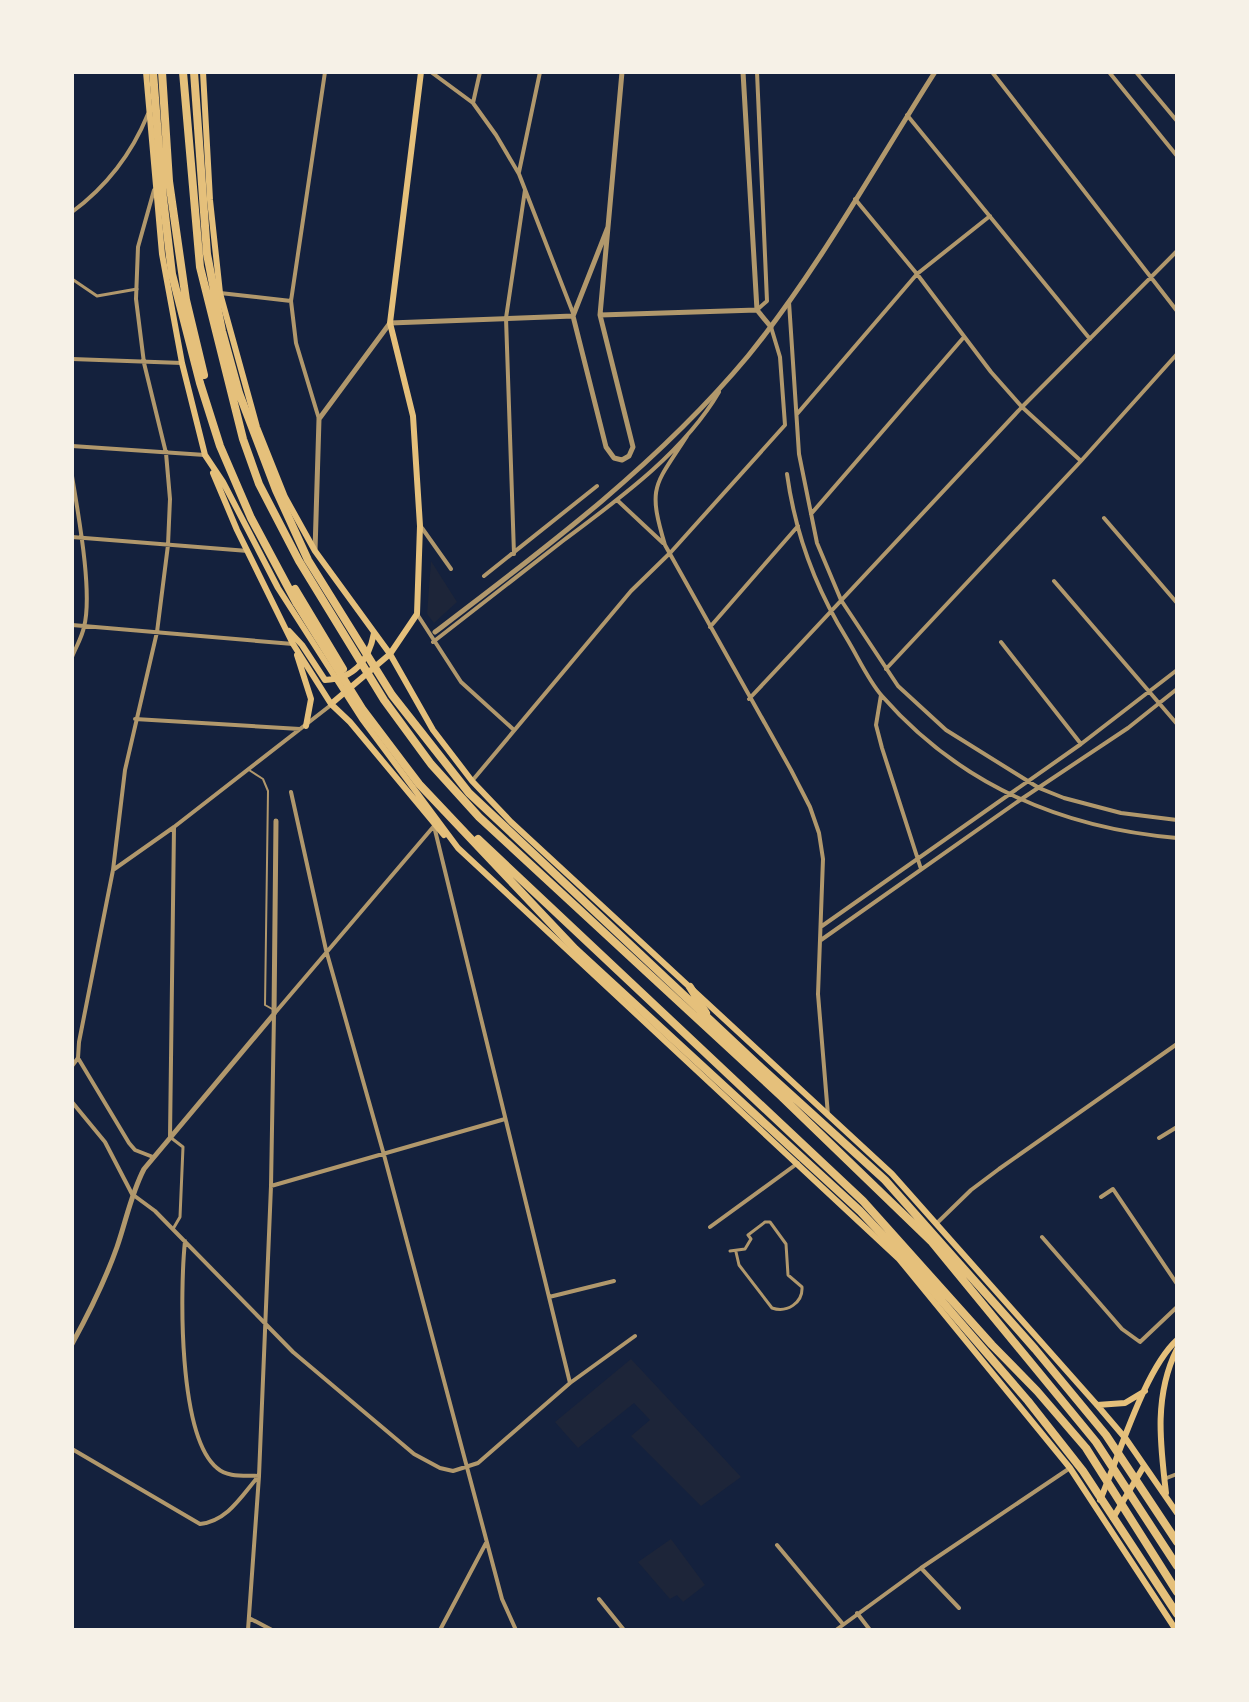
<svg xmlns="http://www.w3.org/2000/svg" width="1249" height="1702" viewBox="0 0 1249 1702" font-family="'Crimson Pro',serif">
<rect width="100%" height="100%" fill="#14213d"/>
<path fill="#1d2539" d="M431 561 457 602 434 623 427 614Z
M631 1359 741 1477 701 1506 631 1436 650 1420 634 1403 578 1448 555 1422Z
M671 1539 705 1585 683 1602 677 1595 670 1599 638 1562Z"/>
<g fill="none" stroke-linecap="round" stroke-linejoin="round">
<path stroke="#b1986c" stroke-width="2" d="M249 770 263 779 268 791 265 1005 274 1010"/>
<path stroke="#b1986c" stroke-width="3" d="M72 279 97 296 137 289
M170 1137 183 1147 180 1217 173 1229
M730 1251 745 1249 751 1239 748 1235 765 1222H770L786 1244 788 1275 802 1287C803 1303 787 1313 772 1308L739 1265 736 1252"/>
<path stroke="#b1986c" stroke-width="4" d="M431 72 473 103 496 135 519 174 573 313
M757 72 767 301 758 309
M992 72 1177 311
M1109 72 1177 156
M1136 72 1177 121
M473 103 480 72
M907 115 1090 339
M519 172 540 72
M855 199 917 274 991 372 1022 407 1081 461
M72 212C106 187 132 153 148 114
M220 293 291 301
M789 302 799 454 817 543 841 600 898 686 946 730 1039 788 1064 798 1121 813 1177 820
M72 359 182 363
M797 414 917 274 990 216
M319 419 296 343 291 301 325 72
M687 436C655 486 647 485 665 545L791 770 810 807 819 833 823 859 818 994 828 1115
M72 446 205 455
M787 474C795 532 816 589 847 639 858 657 868 680 882 696 960 785 1061 828 1177 838
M72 476C78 513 93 593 84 627 82 637 76 647 72 657
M617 500 663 543
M811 514 964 337
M1104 518 1177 603
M422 528 451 569
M72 537 248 551
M514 554 506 318 525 190
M484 576 597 486
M1054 581 1177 724
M417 614 461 682 514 730
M72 625 293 644
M710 627 798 526
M433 642C477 608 520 574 564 540 619 499 684 452 719 392
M1001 642 1081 744
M886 669 1081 461 1177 354
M881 695 876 725 882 748 921 869
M749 699 1022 407 1177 251
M135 719 300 729
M472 781 631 591 671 552 785 425 780 357 771 327
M291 792 326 950 384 1155 502 1599 516 1630
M434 826 570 1383
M113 870 174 827 331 705
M822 926 1081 744 1177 670
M821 940 1020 800 1128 728 1177 689
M72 1066 78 1058
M72 1102 105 1142 132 1194 155 1211 293 1352 414 1454 440 1468 453 1471 478 1463 570 1383 635 1336
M170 1137 174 827
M1159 1138 1177 1127
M153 1157 135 1150 129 1143 78 1058 79 1042 113 870 125 770 157 632 168 545 170 499 166 453 144 363 136 299 138 247 154 190
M271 1186 505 1119
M1101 1197 1113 1189 1177 1284
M936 1224 971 1190 999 1169 1177 1044
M710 1227 798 1163
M1042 1237 1122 1329 1140 1342 1177 1307
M185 1241C180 1290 178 1436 217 1468 228 1478 245 1475 259 1476
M549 1297 614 1281
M72 1449 200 1524C227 1521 241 1497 257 1478
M1164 1479 1177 1474
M777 1545 842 1623
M922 1569 959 1608
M599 1599 624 1630
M857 1613 870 1630
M249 1618 272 1630
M248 1630 259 1476 271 1186 274 1014 434 826
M440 1630 486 1543
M836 1630 921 1568 1070 1468"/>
<path stroke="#b1986c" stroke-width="5" d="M743 72 757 310 771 327
M600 315 757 310
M573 316 606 447 614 458 622 460 629 456 633 447 600 315 608 227
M573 316 608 227 622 72
M315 551 319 419 390 323 573 316
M435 632C546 548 658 464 748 356 818 270 875 166 935 72
M72 1344C89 1313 105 1281 117 1247 126 1221 131 1194 144 1169L274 1014 276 821"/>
<path stroke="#e5c07b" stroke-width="6" d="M146 72 162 254 182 363 205 455 223 482 278 588 362 719 458 848 899 1259 1070 1468 1176 1630
M203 72 210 200 220 293 257 427 285 497 315 551 390 654 433 730 472 781 511 822 892 1174 1097 1405 1126 1439 1177 1513
M213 473 237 530 293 644 331 704 350 722 444 835
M289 631 302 645 325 680C354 679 369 660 374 633
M297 655 311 699 306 726
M331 704 390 654 417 614 420 526 413 416 390 323 421 72
M1097 1405 1125 1403 1145 1391
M1166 1493C1160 1443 1154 1395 1177 1349
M1100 1500C1119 1457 1144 1370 1177 1340
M1113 1518 1144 1466"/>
<path stroke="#e5c07b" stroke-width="8" d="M153 72 162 189 172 274 200 383 220 446 251 518 297 604 363 710 419 784 575 949 860 1211 909 1263 1028 1401 1083 1471 1177 1614
M162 72 169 181 186 300 204 375
M183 72 200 267 243 439 259 484 299 561 384 700 431 764 479 817 782 1097 931 1241 1096 1442 1177 1566
M194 72 207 254 222 331 239 393 276 490 308 560 392 695 469 793 756 1063 885 1180 1035 1349 1106 1435 1177 1542
M295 589 343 669
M478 839 863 1201 992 1345 1037 1391 1086 1448 1177 1592
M690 987 706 1013"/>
</g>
<rect width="1249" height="1702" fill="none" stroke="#f6f1e7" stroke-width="148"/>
</svg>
